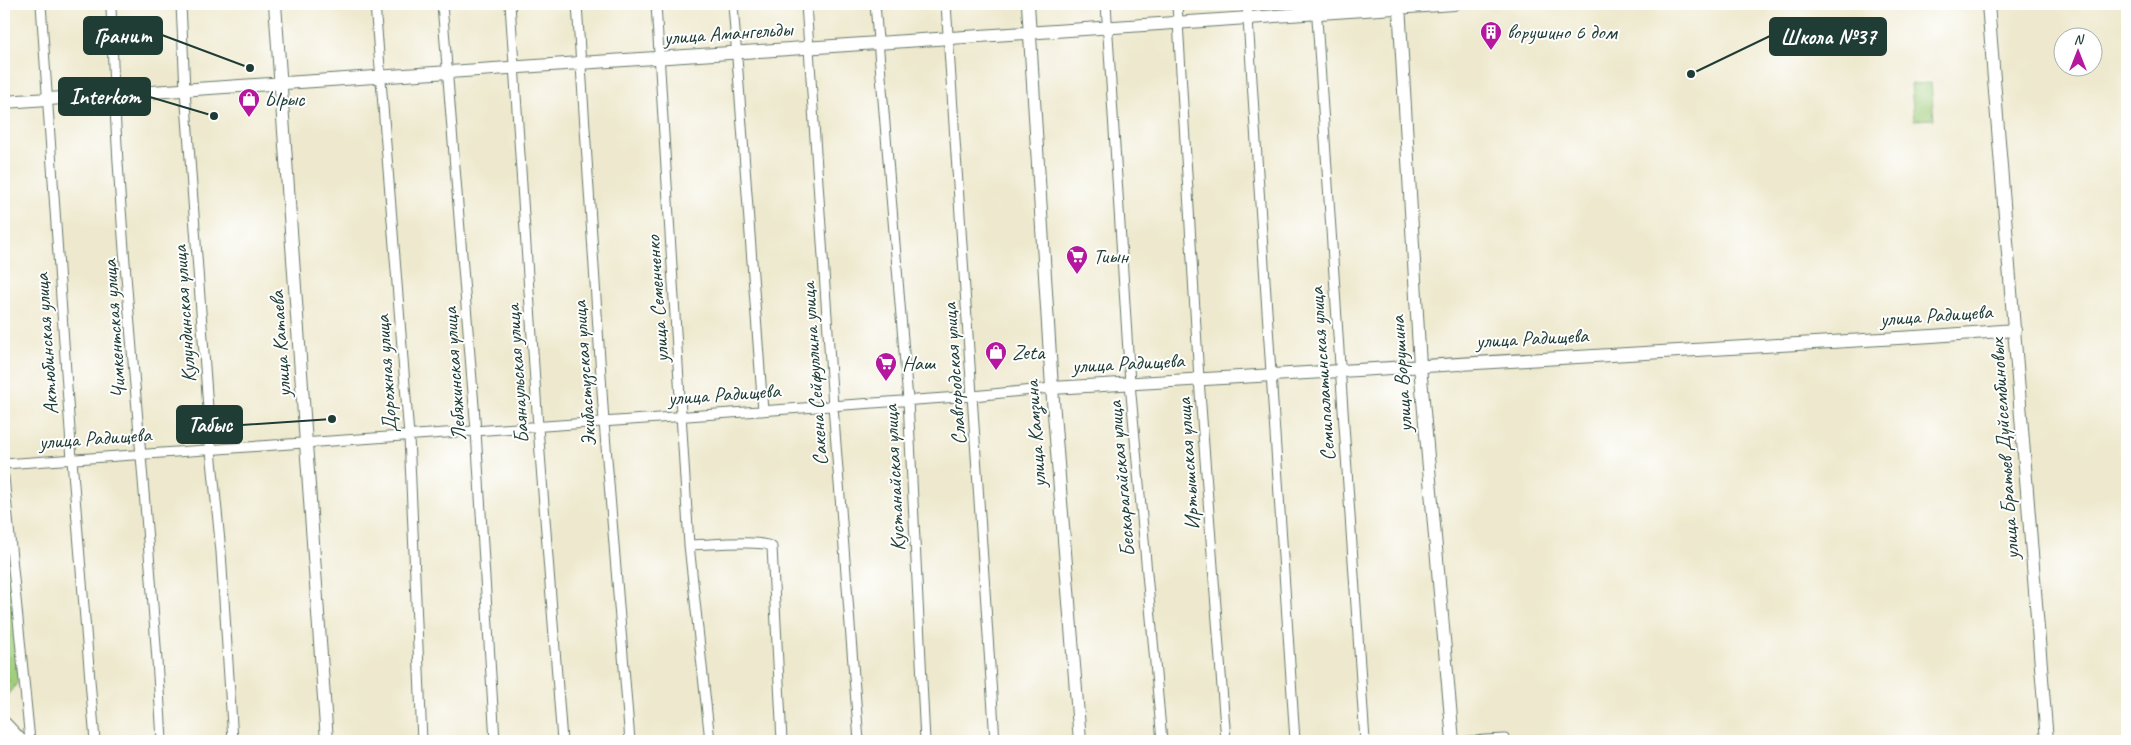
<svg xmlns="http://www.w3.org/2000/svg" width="2131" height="745" viewBox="0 0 2131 745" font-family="Caveat,sans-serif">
<defs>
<pattern id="park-crowns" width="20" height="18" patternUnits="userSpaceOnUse" patternTransform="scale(1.25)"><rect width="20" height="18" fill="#a0ce7c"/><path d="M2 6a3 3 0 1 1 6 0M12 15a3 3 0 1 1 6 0" fill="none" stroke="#82a866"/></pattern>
</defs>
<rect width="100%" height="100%" fill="#fff"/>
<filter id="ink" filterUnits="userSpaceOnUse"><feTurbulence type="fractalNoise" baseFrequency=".02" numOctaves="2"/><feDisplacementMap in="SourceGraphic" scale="10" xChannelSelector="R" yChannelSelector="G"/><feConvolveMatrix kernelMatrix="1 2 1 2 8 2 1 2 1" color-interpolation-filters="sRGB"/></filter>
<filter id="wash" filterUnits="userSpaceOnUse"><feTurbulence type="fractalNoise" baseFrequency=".0096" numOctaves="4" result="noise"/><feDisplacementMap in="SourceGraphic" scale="20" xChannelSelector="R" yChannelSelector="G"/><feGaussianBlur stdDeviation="1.12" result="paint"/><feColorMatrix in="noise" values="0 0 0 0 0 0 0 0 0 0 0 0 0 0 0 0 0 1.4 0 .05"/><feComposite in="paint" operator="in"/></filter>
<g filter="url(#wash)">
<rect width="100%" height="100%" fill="#eee9ce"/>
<path fill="url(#park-crowns)" stroke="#608658" d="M4 501 20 680 4 699Z"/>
<path fill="#a0ce7c" stroke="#608658" d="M1931 83 1934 119 1914 120 1911 84Z"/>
</g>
<g filter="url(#ink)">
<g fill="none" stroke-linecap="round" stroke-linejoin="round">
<g stroke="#67796a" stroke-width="11">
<path id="street" d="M41 4 72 460 95 741
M111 4C117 250 149 495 162 741
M181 4 185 90 211 450 221 552 233 741
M375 4 409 436 422 741
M442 4 476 431 495 741
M510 4 538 427 562 741
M577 4 604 422 630 741
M656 4 689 545 710 741
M733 4 763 411
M806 4 833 406 859 741
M875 4 908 400 925 741
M946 4 995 741
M1106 4 1130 383 1162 741
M1177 4 1199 379 1226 741
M1247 4 1295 741
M1316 4 1365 741
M4 464 973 396 1052 388
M4 477 30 741
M689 545C704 545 764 539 772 547L782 741
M1468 741 1505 739"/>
</g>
<g stroke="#67796a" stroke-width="14">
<path id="secondary" d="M275 4 327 741
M1028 4 1052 388 1080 741
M1399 4 1420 366 1453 741
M1988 4 2047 741
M4 102 1454 4
M1052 388 1932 336 2015 330"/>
</g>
<g stroke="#67796a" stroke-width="16">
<path id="primary" d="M4 724 20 741"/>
</g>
<use href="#street" stroke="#fff" stroke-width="9"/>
<use href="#secondary" stroke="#fff" stroke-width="12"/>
<use href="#primary" stroke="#fff" stroke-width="14"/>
<path stroke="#1f3d34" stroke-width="1" d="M4 740 5 741"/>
</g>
</g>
<defs>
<g id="building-pin" transform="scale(1.125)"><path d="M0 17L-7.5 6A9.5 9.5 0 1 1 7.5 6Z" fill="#b5179e" stroke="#fff"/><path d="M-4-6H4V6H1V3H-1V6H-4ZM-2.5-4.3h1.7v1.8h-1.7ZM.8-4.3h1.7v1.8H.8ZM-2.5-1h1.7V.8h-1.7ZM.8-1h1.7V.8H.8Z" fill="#fff"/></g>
<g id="shop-pin" transform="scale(1.125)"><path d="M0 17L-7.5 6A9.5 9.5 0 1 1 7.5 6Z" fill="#b5179e" stroke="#fff"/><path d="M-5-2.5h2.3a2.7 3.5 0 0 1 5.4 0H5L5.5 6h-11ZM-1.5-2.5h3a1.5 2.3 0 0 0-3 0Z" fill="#fff"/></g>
<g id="supermarket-pin" transform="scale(1.125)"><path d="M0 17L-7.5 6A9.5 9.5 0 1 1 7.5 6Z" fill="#b5179e" stroke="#fff"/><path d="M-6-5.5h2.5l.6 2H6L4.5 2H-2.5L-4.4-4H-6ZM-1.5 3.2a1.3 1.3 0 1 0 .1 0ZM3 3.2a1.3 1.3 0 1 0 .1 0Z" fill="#fff"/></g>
</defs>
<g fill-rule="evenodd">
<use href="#building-pin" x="1491" y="32"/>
<use href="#shop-pin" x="249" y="99"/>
<use href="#supermarket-pin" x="1077" y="256"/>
<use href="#shop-pin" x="996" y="352"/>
<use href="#supermarket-pin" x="886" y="363"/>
</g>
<g text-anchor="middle" stroke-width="4" stroke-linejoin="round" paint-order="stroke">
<g font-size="21" fill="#1f3d34" stroke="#fff" text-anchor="start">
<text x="1507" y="39">ворушино 6 дом</text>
<text x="265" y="106">Ырыс</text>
<text x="1093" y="263">Тиын</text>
<text x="1012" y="359">Zeta</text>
<text x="902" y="370">Наш</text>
</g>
<g font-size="21" fill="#1f3d34" stroke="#fff">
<text transform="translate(728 33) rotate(-4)" y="7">улица Амангельды</text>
<text transform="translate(657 299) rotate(-94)" y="7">улица Семенченко</text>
<text transform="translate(184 314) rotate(-94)" y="7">Кулундинская улица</text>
<text transform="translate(1936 315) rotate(-4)" y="7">улица Радищева</text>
<text transform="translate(114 329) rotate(-94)" y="7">Чимкентская улица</text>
<text transform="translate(1532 338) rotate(-3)" y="7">улица Радищева</text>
<text transform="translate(46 344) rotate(-94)" y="7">Актюбинская улица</text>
<text transform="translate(280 344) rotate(-94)" y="7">улица Катаева</text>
<text transform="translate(1128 363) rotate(-3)" y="7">улица Радищева</text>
<text transform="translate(386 374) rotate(-94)" y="7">Дорожная улица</text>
<text transform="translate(454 374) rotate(-94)" y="7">Лебяжинская улица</text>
<text transform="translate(517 374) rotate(-94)" y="7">Баянаульская улица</text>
<text transform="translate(584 374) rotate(-94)" y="7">Экибастузская улица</text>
<text transform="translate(814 374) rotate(-94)" y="7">Сакена Сейфуллина улица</text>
<text transform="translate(954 374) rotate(-94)" y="7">Славгородская улица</text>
<text transform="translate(1322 374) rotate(-94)" y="7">Семипалатинская улица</text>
<text transform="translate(1401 374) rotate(-94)" y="7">улица Ворушина</text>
<text transform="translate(724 394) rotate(-4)" y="7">улица Радищева</text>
<text transform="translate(1035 434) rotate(-94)" y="7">улица Камзина</text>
<text transform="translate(95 438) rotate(-4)" y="7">улица Радищева</text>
<text transform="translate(2004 449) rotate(-94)" y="7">улица Братьев Дуйсембиновых</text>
<text transform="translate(1188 464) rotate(-94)" y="7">Иртышская улица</text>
<text transform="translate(894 478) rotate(-93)" y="7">Кустанайская улица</text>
<text transform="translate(1121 479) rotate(-95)" y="7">Бескарагайская улица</text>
</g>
</g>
<path fill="none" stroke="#1f3d34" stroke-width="2" d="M250 68L162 35M1691 74L1770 36M214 116L150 97M332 419L242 425"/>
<g fill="#1f3d34" stroke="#fff" stroke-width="2">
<circle cx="250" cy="68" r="5"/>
<circle cx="1691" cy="74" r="5"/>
<circle cx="214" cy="116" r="5"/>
<circle cx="332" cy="419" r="5"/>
</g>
<g fill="#1f3d34" stroke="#1f3d34" stroke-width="2">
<rect x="84" y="17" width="78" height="37" rx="5"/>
<rect x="1770" y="18" width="116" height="37" rx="5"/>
<rect x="59" y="78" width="91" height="37" rx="5"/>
<rect x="177" y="406" width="65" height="37" rx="5"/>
</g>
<g font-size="22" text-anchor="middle" font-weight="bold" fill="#fff">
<text x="123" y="43">Гранит</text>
<text x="1828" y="44">Школа №37</text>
<text x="105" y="104">Interkom</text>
<text x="210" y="432">Табыс</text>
</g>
<rect width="2131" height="745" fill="none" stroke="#fff" stroke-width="20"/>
<g transform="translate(2078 52)"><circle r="24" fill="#ffffff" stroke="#a5b1ae"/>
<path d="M0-4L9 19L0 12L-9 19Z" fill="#b5179e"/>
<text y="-8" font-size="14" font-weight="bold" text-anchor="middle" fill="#1f3d34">N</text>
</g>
</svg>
